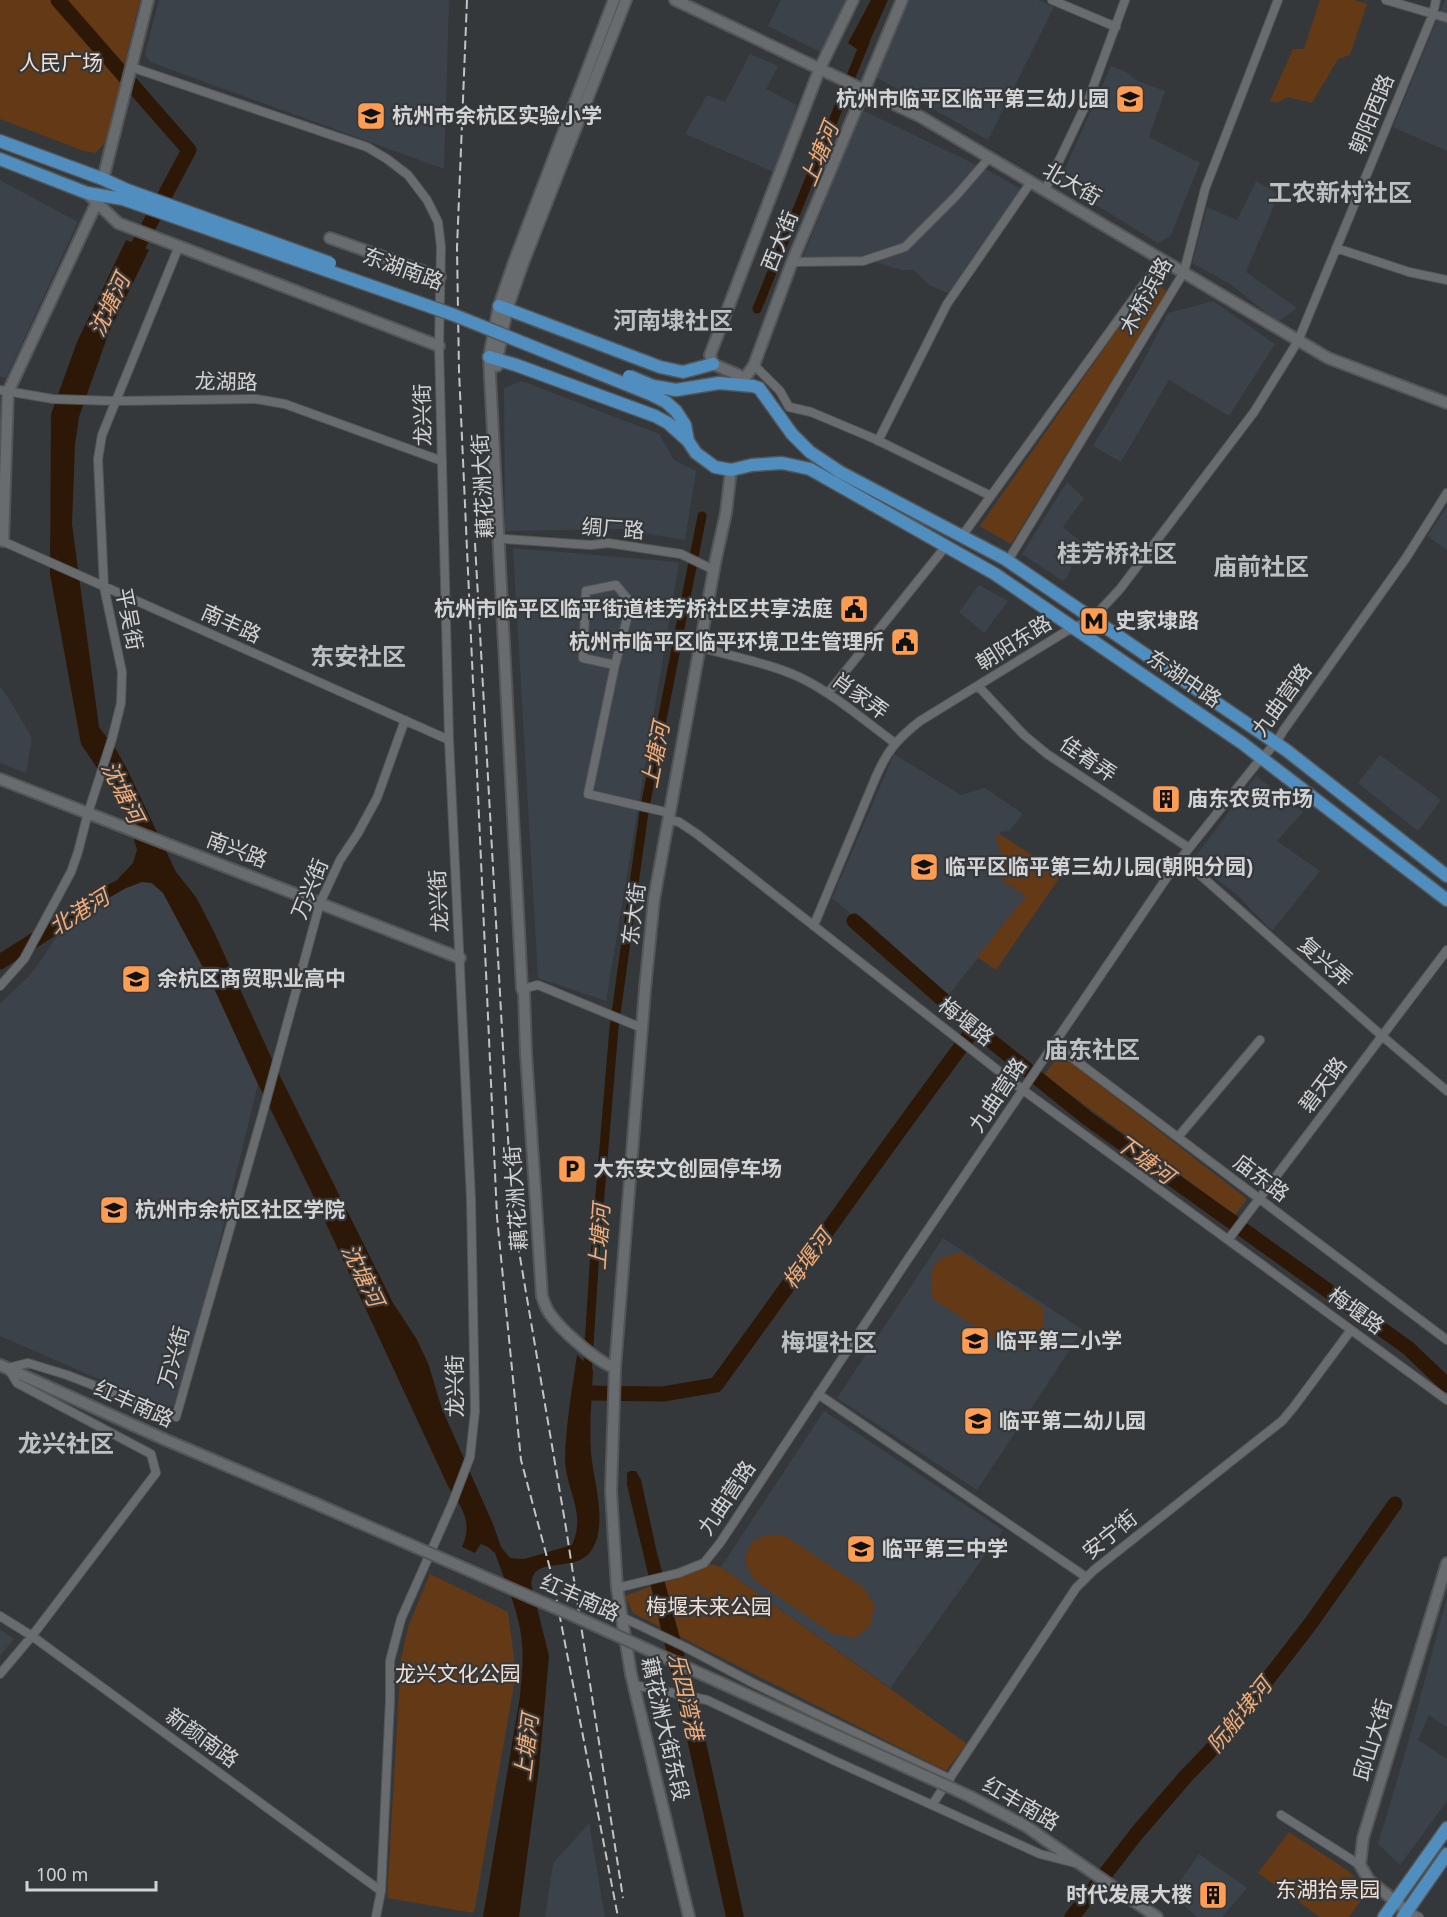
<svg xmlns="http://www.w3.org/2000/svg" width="1447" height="1917" viewBox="0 0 1447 1917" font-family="'Noto Sans','Noto Sans SC',sans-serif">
<rect width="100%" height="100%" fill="#35383a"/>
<path fill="#3b4249" d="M159 0H449L444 169 150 62 145 54Z
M781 0H848L823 53 768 26Z
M907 0H1038L1054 7 988 140 874 76Z
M1445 0H1447V151L1393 127Z
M750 54 778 66 766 89 797 105 776 173 685 134 707 95 725 102Z
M1111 66 1126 72 1136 80 1165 91 1149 137 1200 163 1171 235 1158 243 1106 211 1058 184Z
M862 110 991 172 1026 192 954 296 929 285 914 270H901L872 261 801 262Z
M0 180 78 222 6 378 0 376Z
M1256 181 1279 194 1246 272 1297 308 1278 322 1230 284 1192 263 1207 207 1237 220Z
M1213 301 1275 344 1229 416 1169 380 1121 462 1093 446 1138 371 1168 313Z
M522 381 659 434 674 460 696 471 685 540 619 529 505 531 504 388Z
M1067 482 1084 498 1063 527 1081 542 1067 577 1063 581 1022 554Z
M1447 507V550L1427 536Z
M513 548 679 562 606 1001 538 978Z
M979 585 1008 601 984 633 959 612Z
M0 687 8 697 32 738 26 773 0 763Z
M894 754 961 795 985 788 1023 814 1009 831H1002L997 838 1001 853 1003 881 1027 896 947 997 832 898Z
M1380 755 1441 800 1418 831 1358 783Z
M1256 776 1303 812 1277 841 1320 871 1272 931 1236 894 1192 861Z
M142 882 151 883 163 893 213 986 258 1084 182 1396 174 1406 163 1407 0 1336V1004L31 974 67 922 126 888Z
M943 1238 1083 1330 977 1490 837 1398Z
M824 1411 1003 1530 890 1688 721 1567Z
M1447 1598V1727L1429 1715 1418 1740 1447 1759V1801L1400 1865 1378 1844 1404 1757Z
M0 1629 14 1639 0 1656Z
M589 1823 605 1917H545L553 1863Z
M1199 1854 1247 1888 1222 1917H1197L1171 1894Z"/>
<path fill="#643916" d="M0 0H140L105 143 95 153 84 151 0 119Z
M1320 0H1354L1367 4 1350 55 1338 59 1312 103 1287 97 1277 103 1270 101 1293 49H1304Z
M1152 280 1167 292 1011 544 980 526Z
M999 834 1062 874 996 970 977 957 1026 896 1003 881 1001 853 996 838Z
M1060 1054 1247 1199 1235 1215 1044 1075Z
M961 1252 1043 1307V1328L1031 1344 1011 1350 933 1299C930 1286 928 1267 942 1258 947 1255 956 1254 961 1252Z
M766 1535 785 1536 864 1588 875 1606 870 1626 855 1638 833 1634 754 1580 748 1569 745 1557 752 1542Z
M710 1564 721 1567 967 1744 946 1771 633 1613 625 1596Z
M430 1574 508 1612 516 1673 474 1913 387 1898 401 1659 408 1627Z
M1289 1832 1350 1872 1367 1892 1349 1917H1320L1258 1873Z"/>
<path fill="#2d1807" d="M871 0H888L864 54 848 43Z
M126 240 149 250 109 332 79 417 75 445 72 524 99 727 117 751 128 771 176 872 196 897 214 932 276 1068 393 1303 416 1338 428 1363 442 1409 493 1524 501 1547 510 1558 524 1559 572 1545C587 1512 565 1489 565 1458 566 1424 572 1389 577 1355L593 1370C592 1397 589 1425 591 1452 593 1481 609 1525 591 1551 577 1571 544 1559 534 1574 532 1577 532 1580 531 1583L549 1656 539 1768 519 1917H483L520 1696C521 1679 524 1661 522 1644 520 1613 505 1582 495 1553L488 1547 481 1544 475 1553 462 1547C474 1520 460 1506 447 1484L310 1189 258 1084 213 986 163 893 152 883 142 882 126 888 67 922 79 900 117 880 133 863 137 850 126 811 81 744 50 574 51 414 77 342Z
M630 1471H636L641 1480 657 1553 698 1705 744 1917H726L687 1739 627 1485V1473Z
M1085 1891 1093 1897 1079 1917H1066Z"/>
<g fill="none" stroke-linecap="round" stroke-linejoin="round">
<path stroke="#2d1807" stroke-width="9" d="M757 309 865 42
M587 1377 594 1266 614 1028 644 812 702 516"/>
<path stroke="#2d1807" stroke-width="15" d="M58 0 189 150 129 263
M854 921 975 1028 1087 1118 1408 1348 1447 1385
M0 962 85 908
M586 1393 663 1394 716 1385C803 1266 887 1145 975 1028
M1072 1917 1137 1833 1186 1776 1220 1741 1311 1623 1395 1504"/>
<g stroke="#535557" stroke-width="10">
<path id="street" d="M1052 0 1116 27
M1386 0 1447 18
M131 67 367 147 387 159 408 175 427 200 438 222 441 247 439 346 449 740 471 1199 475 1411 470 1457 452 1504 401 1619 390 1661V1700L381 1891 376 1917
M1045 190 1089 98 1125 0
M1336 248 1409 272 1447 280
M792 262 863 261 905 247 956 196 989 158
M754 365 780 391 789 407 811 412 875 439 991 496
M0 390 53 399 116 401 256 399 285 404 442 461
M878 441 947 304 1031 182
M962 536 1162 259
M505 539 591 545 608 543 681 554 714 570
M0 540 449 740
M1012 554 1184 272 1205 189 1278 0
M700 647C733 657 778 665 807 681 839 698 866 722 895 743
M615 665 583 658 586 591 616 585 631 603 615 665 588 794 670 813
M978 686 1024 735 1047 754 1189 848
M828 693 946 546
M669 820 679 822 697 834 1023 1090 1447 1400
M1181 858 1382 1036 1447 1091
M814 925 875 779C887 751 896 740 920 721L1065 632 1092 619 1120 589 1254 412 1298 341 1433 14 1436 0
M0 986 24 959 71 872 78 852 88 813 112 739 121 703 122 672 104 587 98 459 102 435 179 246
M522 989 538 985 642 1028
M1054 1044 1447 1340
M1178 1137 1260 1040
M1228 1240 1447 950
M818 1394 1086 1577
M617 1588 679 1573 704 1563 720 1543 906 1262 1174 867 1258 762 1276 743 1283 731 1406 558 1447 493
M0 1616 32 1636 381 1891
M622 1617 685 1647 751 1682 950 1779
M0 1674 32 1636 156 1473 151 1454 17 1383 8 1368 28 1363 67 1375 176 1417 262 1116 320 903 340 860 358 833 377 798 405 720
M634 1685 707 1700 833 1760 1040 1854 1075 1863
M932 1805 1076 1588 1094 1570 1282 1421 1293 1408 1351 1330
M1281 1815 1360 1865
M1407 1911 1419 1917"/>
</g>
<g stroke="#535557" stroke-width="14">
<path id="secondary" d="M614 0 514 262 499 306 489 357 522 989 524 992 526 1053 542 1296C544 1302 546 1309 550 1314 562 1331 596 1361 615 1368
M675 0 921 117 1328 358 1447 403
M853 0 820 68 710 355 713 364 745 378 754 365 792 262 902 0
M103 179 148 0
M87 193 118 223 439 346
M330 238 440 277
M497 366V360L507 309 523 263 626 0
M3 541 8 392 97 202
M0 779 460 958
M0 1365 166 1440 312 1502
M1047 1841 1157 1917
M1407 1911 1369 1880 1360 1865 1363 1838 1447 1563
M689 1917 631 1674 617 1588 611 1491 615 1368 645 989 654 899 716 558 726 513 731 470"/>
</g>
<g stroke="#535557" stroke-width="15">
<path id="primary" d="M0 141 103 179 127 190
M0 159 87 193 123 199
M499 306 660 367 683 372 713 364
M489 357 516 365 655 416 668 423 688 441
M653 386 676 390 719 383 753 386 759 388 792 434 810 452 840 472 1005 559 1286 750 1447 876
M650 394 666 402 676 411 685 425 688 441 696 453 715 467 731 470 752 465 782 463 810 469 995 574 1242 743 1447 900
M1384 1917 1447 1828
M1403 1917 1447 1854"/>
</g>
<use href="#street" stroke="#696c6e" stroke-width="8"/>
<use href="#secondary" stroke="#696c6e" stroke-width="10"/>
<use href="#primary" stroke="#508ebf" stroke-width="12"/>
<path stroke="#c2c3c5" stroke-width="2" stroke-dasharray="9 4.5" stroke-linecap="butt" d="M467 0 457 248 459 371 497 1217 521 1460 552 1576 618 1917
M475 543 512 1210 566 1528 623 1898"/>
<g stroke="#535557" stroke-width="14" stroke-linecap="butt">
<path id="secondary-bridge" d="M312 1502 574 1616 969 1796 1026 1826 1047 1841"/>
</g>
<g stroke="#535557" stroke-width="15" stroke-linecap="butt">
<path id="primary-bridge" d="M127 190 330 263
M123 199 454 315 650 394
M629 376 653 386"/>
</g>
<use href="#secondary-bridge" stroke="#696c6e" stroke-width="10"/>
<use href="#primary-bridge" stroke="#508ebf" stroke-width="12"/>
</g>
<defs>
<g id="school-square" transform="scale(1.5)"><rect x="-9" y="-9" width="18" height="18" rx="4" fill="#fc9d52" stroke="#35383a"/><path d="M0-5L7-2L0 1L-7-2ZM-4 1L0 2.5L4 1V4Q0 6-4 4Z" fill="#111"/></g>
<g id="civic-square" transform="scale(1.5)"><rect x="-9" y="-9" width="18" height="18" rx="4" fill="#fc9d52" stroke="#35383a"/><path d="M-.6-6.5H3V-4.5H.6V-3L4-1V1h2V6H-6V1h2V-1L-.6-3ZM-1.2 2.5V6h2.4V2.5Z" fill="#111"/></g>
<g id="metro-square" transform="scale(1.5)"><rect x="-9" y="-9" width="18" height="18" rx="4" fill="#fc9d52" stroke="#35383a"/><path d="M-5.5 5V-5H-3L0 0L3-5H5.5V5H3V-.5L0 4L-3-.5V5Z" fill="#111"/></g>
<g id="building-square" transform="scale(1.5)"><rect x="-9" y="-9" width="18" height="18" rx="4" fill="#fc9d52" stroke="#35383a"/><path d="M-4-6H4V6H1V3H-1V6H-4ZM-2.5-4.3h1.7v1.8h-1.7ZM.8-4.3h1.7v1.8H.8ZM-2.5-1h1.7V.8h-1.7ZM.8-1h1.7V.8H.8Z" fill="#111"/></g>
<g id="parking-square" transform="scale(1.5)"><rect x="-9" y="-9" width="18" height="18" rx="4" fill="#fc9d52" stroke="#35383a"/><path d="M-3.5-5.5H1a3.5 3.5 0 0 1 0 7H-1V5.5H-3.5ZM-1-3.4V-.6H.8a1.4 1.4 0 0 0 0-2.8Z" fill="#111"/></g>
</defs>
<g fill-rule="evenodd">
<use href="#school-square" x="1130" y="99"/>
<use href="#school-square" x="371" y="116"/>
<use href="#civic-square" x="854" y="609"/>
<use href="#metro-square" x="1094" y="621"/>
<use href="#civic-square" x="905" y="642"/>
<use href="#building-square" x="1166" y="799"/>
<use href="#school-square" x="924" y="867"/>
<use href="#school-square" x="136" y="979"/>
<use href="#parking-square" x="572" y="1169"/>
<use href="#school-square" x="114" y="1210"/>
<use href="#school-square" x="975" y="1341"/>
<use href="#school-square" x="978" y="1421"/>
<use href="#school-square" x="861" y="1549"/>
<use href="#building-square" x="1213" y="1895"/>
</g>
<g text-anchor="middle" stroke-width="4.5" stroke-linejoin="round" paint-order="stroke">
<g font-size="21" fill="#f3dfd2" stroke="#35383a">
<text x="61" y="70">人民广场</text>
<text x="709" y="1614">梅堰未来公园</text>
<text x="458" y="1681">龙兴文化公园</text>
<text x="1328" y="1897">东湖拾景园</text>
</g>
<g font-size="21" font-weight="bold" fill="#d2d3d5" stroke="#35383a" text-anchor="start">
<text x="1109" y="106" text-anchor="end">杭州市临平区临平第三幼儿园</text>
<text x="392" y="123">杭州市余杭区实验小学</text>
<text x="833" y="616" text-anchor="end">杭州市临平区临平街道桂芳桥社区共享法庭</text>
<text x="1115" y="628">史家埭路</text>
<text x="884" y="649" text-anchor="end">杭州市临平区临平环境卫生管理所</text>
<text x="1187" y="806">庙东农贸市场</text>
<text x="945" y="874">临平区临平第三幼儿园(朝阳分园)</text>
<text x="157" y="986">余杭区商贸职业高中</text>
<text x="593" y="1176">大东安文创园停车场</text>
<text x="135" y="1217">杭州市余杭区社区学院</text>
<text x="996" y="1348">临平第二小学</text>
<text x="999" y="1428">临平第二幼儿园</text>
<text x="882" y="1556">临平第三中学</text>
<text x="1192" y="1902" text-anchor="end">时代发展大楼</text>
</g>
<g font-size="21" fill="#d2d3d5" stroke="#35383a">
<text transform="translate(1372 114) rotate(-68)" y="7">朝阳西路</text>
<text transform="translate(1072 184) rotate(30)" y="7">北大街</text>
<text transform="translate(780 241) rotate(-68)" y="7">西大街</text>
<text transform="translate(403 269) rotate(20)" y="7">东湖南路</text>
<text transform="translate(1146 296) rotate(-61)" y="7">木桥浜路</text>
<text transform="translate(226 382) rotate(1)" y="7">龙湖路</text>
<text transform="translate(423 415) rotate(-91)" y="7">龙兴街</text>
<text transform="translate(483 486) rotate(-93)" y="7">藕花洲大街</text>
<text transform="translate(613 529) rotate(4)" y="7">绸厂路</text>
<text transform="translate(129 619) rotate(79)" y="7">平吴街</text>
<text transform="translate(231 624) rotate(24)" y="7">南丰路</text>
<text transform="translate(1014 643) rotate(-32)" y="7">朝阳东路</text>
<text transform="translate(1184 679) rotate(34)" y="7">东湖中路</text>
<text transform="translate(860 696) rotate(36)" y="7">肖家弄</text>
<text transform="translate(1282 700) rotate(-54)" y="7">九曲营路</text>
<text transform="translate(1088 759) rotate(34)" y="7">佳肴弄</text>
<text transform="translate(237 850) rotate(21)" y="7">南兴路</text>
<text transform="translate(310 889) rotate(-68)" y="7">万兴街</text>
<text transform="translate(439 901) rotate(-93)" y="7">龙兴街</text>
<text transform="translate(634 914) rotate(-83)" y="7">东大街</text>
<text transform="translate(1325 962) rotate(41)" y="7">复兴弄</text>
<text transform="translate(966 1022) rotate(38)" y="7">梅堰路</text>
<text transform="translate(1323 1085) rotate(-53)" y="7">碧天路</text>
<text transform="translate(998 1095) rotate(-56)" y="7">九曲营路</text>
<text transform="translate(1261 1178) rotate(37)" y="7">庙东路</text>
<text transform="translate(516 1198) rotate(-94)" y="7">藕花洲大街</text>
<text transform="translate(1356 1311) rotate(36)" y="7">梅堰路</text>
<text transform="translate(174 1357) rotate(-74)" y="7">万兴街</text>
<text transform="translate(455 1386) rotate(-90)" y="7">龙兴街</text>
<text transform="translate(134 1404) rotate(24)" y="7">红丰南路</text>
<text transform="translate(727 1498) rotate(-56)" y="7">九曲营路</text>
<text transform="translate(1110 1535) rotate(-39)" y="7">安宁街</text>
<text transform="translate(580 1598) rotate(24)" y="7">红丰南路</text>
<text transform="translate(665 1729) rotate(77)" y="7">藕花洲大街东段</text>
<text transform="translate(202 1738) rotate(36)" y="7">新颜南路</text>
<text transform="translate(1373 1740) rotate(-73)" y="7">邱山大街</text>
<text transform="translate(1021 1804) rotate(30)" y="7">红丰南路</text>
</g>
<g font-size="22" font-style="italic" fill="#f6ac75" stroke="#35383a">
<text transform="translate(819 154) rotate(-68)" y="8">上塘河</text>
<text transform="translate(109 305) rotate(-65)" y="8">沈塘河</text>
<text transform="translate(655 755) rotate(-79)" y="8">上塘河</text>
<text transform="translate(123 792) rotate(63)" y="8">沈塘河</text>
<text transform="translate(79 912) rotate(-32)" y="8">北港河</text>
<text transform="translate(1145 1159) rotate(36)" y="8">下塘河</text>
<text transform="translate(599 1237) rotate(-86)" y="8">上塘河</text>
<text transform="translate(807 1259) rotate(-54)" y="8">梅堰河</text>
<text transform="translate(363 1275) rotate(64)" y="8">沈塘河</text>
<text transform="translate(686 1696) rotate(77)" y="8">乐四湾港</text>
<text transform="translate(1239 1715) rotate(-51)" y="8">阮船埭河</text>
<text transform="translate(526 1747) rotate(-83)" y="8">上塘河</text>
</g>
<g font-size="24" font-weight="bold" fill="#bdc0c2" stroke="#35383a">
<text x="1340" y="201">工农新村社区</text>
<text x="673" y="329">河南埭社区</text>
<text x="1117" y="562">桂芳桥社区</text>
<text x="1261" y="575">庙前社区</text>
<text x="358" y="665">东安社区</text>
<text x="1092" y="1058">庙东社区</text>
<text x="829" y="1351">梅堰社区</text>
<text x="66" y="1452">龙兴社区</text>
</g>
</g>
<path d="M27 1881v9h129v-9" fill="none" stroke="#d2d3d5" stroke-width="3"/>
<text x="36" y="1881" font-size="18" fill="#d2d3d5" stroke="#35383a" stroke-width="4.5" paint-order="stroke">100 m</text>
</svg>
